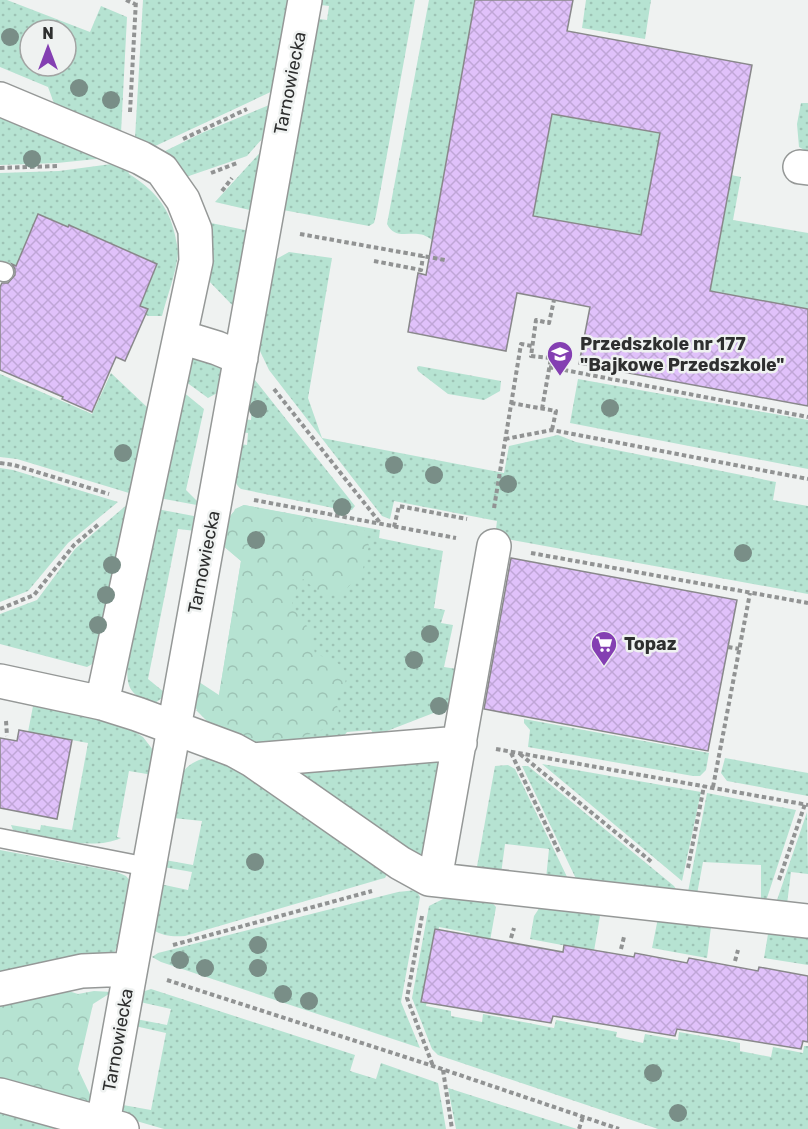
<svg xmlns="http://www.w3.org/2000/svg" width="808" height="1129" viewBox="0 0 808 1129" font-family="Rubik,sans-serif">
<defs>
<pattern id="grass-dots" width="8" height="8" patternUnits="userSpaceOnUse" patternTransform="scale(1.5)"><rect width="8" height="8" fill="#b6e3d2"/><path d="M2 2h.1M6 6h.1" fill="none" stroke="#9dc3b5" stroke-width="1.8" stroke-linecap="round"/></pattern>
<pattern id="forest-crowns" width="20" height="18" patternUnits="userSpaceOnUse" patternTransform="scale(1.5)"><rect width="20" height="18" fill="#b6e3d2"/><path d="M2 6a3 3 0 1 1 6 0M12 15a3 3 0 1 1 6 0" fill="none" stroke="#9dc3b5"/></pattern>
<pattern id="building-cross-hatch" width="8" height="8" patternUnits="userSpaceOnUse" patternTransform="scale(1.5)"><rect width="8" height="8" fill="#e0c1fa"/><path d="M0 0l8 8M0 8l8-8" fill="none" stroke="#c0a6d7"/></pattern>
</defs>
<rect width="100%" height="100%" fill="#eff2f1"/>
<path fill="url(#grass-dots)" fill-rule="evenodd" d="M0 0H7L90 32 101 6 127 17 121 133 55 106 48 87 0 67ZM30 30H66V66H30Z
M143 0H291L275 90 151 148 135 138Z
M322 0H415L376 215 374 223 369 226 283 210 319 19 327 20 329 6 321 5Z
M429 0H475L432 240C428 237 423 234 418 234 405 233 394 238 387 224Z
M586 0H651L645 39 582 28Z
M274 103 269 131 247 156 186 177 159 154 204 132Z
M801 103H808V152L799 147 797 124Z
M0 113 106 158 57 163 0 165Z
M552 114 660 133 641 235 533 216Z
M266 146 254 211 215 202Z
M119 163 127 167 129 174C153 189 169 206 175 235 176 241 178 247 178 253 176 274 167 296 162 316H148L138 311 157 265 41 215 21 257 29 279 0 267V173L59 171Z
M731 175 741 177 733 220 808 233V309L710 291Z
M206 222 250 231 236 309 205 277Z
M289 252 332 258 308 398 322 438 504 473 509 446 558 435 576 442 776 482 773 500 808 506V594L495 537 497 521 394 501 390 519 382 516 269 370 259 349 258 331 271 262Z
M189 352 224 363 221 391 208 398 182 379Z
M419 366 501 381 500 391 484 400 448 394 418 371 417 367Z
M111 373 148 408 150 416 129 493 17 459 0 457V374L92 414Z
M251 375 355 506 352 510H343L241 489C228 479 237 458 239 444L247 445 248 433 241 432 244 419 251 420 252 408 246 406Z
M578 379 808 420V469L570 423Z
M182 391 204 409 186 490 202 506 159 498Z
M0 468 13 470 118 502 68 543 28 591 0 602Z
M129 503 94 663 87 667 0 644V614L37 600 75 549Z
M244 505 380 530 379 538 443 551 434 608 445 610 441 623 453 625 444 667 457 669 449 707 387 731 373 733 371 730 347 732 343 737 272 748 209 723 196 710 219 695 241 561 221 544 235 509Z
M157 509 199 517 196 531 178 529 148 679 164 692 163 697 154 704C123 693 127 682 128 653Z
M38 702 124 725 143 737 153 750V775L129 771 117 837 121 838C90 852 46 836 13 830L11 825 40 830 41 825 72 830 88 743 28 732 33 706Z
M524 719 709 753 706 770 700 776H693L528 747 530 730 524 723Z
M442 752 431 855 421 860 302 778 307 769Z
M215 756 225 758 388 872 385 878 381 879 185 936C173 937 163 936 153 930L160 884 188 890 192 872 163 867 165 860 193 865 202 821 173 818C177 784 175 762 215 756Z
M725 758 808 773V796L727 781 721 773Z
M542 764 701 792 682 881Z
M508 765 515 769 569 881 546 879 549 849 505 844 501 874 476 872 495 766Z
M522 766H528L674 886 678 892 578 883Z
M707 793 796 810 766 901 761 900V865L703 862 697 894 688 892Z
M807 812 808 874 791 872 787 904 776 903Z
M0 850 117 872 126 876 131 882 126 928 114 953 0 977Z
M416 890 420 897 401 1002 420 1048 161 962 152 957 158 953 398 892Z
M451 895C464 896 488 895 496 907L490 941 470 938V933L439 927 426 1006 451 1011V1016L482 1022 483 1014 554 1028 556 1020 617 1032 616 1037 643 1043 645 1034 678 1040 679 1032 740 1043V1051L771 1057 773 1047 803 1053 804 1046H808V1129H658L438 1055 432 1049 412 998 429 906Z
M540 907 597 913 600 916 594 951 530 939 534 916Z
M658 918 711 927 707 958 652 948Z
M771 932 808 933V965L764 958 768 934Z
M151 989 355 1055 350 1071 376 1079 381 1063 438 1083 446 1129H164L126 1118 121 1109 123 1105 151 1110 166 1033 135 1026 136 1019 167 1025 171 1009 140 1002 142 992Z
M448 1088 577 1129H456Z
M7 1109 91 1129H0Z"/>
<path fill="url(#forest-crowns)" d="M244 505 364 528 369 546 362 572 341 595 320 593 303 579 292 598V605L311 632 315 654C331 659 356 666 342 689 340 692 335 696 333 700 341 710 340 713 335 725L272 748 209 723 192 704 196 680 219 695 241 561 221 544C225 527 226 513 244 505Z
M59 988 78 994 94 991 112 992 93 1004 78 1069 95 1105 0 1085V1001Z
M0 1106 7 1109 16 1129H0Z"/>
<path fill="url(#building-cross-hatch)" stroke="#89888b" stroke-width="1.5" fill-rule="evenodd" d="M475 0H573L567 31 752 65 710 291 808 309V406L579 364 590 307 554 300 517 293 506 351 408 332 418 273 426 275ZM552 114 660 133 641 235 533 216Z
M38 214 68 227 69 225 157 264 140 306 148 309 125 361 116 357 92 412 62 399 63 397 0 370V287L2 283H8L15 275V269L12 264 16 266Z
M511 558 737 600 708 751 484 709Z
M19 730 72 740 57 819 0 808V738L17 741Z
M435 929 563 952 564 945 634 957 635 953 687 963 689 958 758 971 759 967 808 976V1042L803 1041 801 1049 677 1029 675 1036 553 1016 551 1023 421 1002Z"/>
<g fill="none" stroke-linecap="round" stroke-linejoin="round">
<g stroke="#959897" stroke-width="21">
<path id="lane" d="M0 271 4 272
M0 838 148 867"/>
</g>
<g stroke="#959897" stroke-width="36">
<path id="street" d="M0 99 141 158 162 170 183 200 195 230 196 261 102 703
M800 167 808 168
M181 337 217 348 241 358
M0 681 102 703 137 714 234 750 252 760 400 863 429 879 808 921
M252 760 460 743
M435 879 494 546
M0 989 82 971 130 969
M0 1095 122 1129
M103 1123 305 0"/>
</g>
<path stroke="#919393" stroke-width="4" stroke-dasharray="4.5 3" stroke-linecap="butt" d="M126 0 135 4
M130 112 136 0
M183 139 247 109
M0 168 57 166
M211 173 237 163
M222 191 232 178
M300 234 445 260
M374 261 421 270 423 256
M549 367 808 417
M274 389 381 524
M511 403 556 411 552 430
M542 409 551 358 531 356 536 320 549 323 554 300
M505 439 552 430 808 479
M0 463 14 465 109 494
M254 500 456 538
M494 508 521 344 532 346
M394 527 399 506 467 519
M531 553 808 603
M0 609 34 595 74 545 100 523
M728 647 739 649
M6 721 7 736
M496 749 808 805
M511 753 560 854
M520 754 653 863
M713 787 750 593
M688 868 704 786
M779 880 805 804
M422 916 407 998 433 1066
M511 938 514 928
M173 945 372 891
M621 949 624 937
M735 961 738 950
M167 980 433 1066 619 1129
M443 1070 452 1129
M579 1129 583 1117"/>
<use href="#lane" stroke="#fff" stroke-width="18"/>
<use href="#street" stroke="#fff" stroke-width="33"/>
</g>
<g fill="#798e87">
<circle cx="10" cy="37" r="9"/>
<circle cx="79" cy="88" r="9"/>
<circle cx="111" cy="100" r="9"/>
<circle cx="32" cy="159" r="9"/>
<circle cx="610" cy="408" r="9"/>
<circle cx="258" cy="409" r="9"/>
<circle cx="123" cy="453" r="9"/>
<circle cx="394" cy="465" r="9"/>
<circle cx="434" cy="475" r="9"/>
<circle cx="508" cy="484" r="9"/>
<circle cx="342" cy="507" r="9"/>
<circle cx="256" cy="540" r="9"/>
<circle cx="743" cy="553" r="9"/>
<circle cx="112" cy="565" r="9"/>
<circle cx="106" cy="595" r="9"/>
<circle cx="98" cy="625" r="9"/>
<circle cx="430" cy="634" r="9"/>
<circle cx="414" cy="660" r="9"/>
<circle cx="439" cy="706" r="9"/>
<circle cx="255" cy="862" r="9"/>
<circle cx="258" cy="945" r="9"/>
<circle cx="180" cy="960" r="9"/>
<circle cx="205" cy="968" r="9"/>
<circle cx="258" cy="968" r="9"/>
<circle cx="283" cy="994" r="9"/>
<circle cx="309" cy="1001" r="9"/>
<circle cx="653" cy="1073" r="9"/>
<circle cx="678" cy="1113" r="9"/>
</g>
<defs>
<g id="school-pin" transform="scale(1.35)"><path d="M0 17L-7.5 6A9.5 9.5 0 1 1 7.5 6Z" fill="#843fb2" stroke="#eff2f1"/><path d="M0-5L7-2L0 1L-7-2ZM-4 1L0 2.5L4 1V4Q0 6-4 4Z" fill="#fff"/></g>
<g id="supermarket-pin" transform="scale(1.35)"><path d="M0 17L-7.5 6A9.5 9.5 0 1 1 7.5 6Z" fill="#843fb2" stroke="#eff2f1"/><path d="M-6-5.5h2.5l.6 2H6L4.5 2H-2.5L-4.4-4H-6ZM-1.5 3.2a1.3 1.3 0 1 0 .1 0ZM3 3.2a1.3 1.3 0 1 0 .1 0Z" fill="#fff"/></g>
</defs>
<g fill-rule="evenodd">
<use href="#school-pin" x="560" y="354"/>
<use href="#supermarket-pin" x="604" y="644"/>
</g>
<g text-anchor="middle" stroke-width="5" stroke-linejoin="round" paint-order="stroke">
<g font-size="18" fill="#2e2f2f" stroke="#eff2f1">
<text transform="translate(290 83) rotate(-79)" y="6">Tarnowiecka</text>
<text transform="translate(204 562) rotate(-79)" y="6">Tarnowiecka</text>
<text transform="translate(118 1040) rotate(-80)" y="6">Tarnowiecka</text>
</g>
<g font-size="18" font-weight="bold" fill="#2e2f2f" stroke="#eff2f1" text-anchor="start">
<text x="580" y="350">Przedszkole nr 177<tspan x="580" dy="21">"Bajkowe Przedszkole"</tspan></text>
<text x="624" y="650">Topaz</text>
</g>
</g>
<g transform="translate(48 48)"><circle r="28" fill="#eff2f1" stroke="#a2a4a3" stroke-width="1.5"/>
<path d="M0-4.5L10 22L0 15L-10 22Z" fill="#843fb2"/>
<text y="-9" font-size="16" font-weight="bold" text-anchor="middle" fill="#2e2f2f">N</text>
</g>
</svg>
